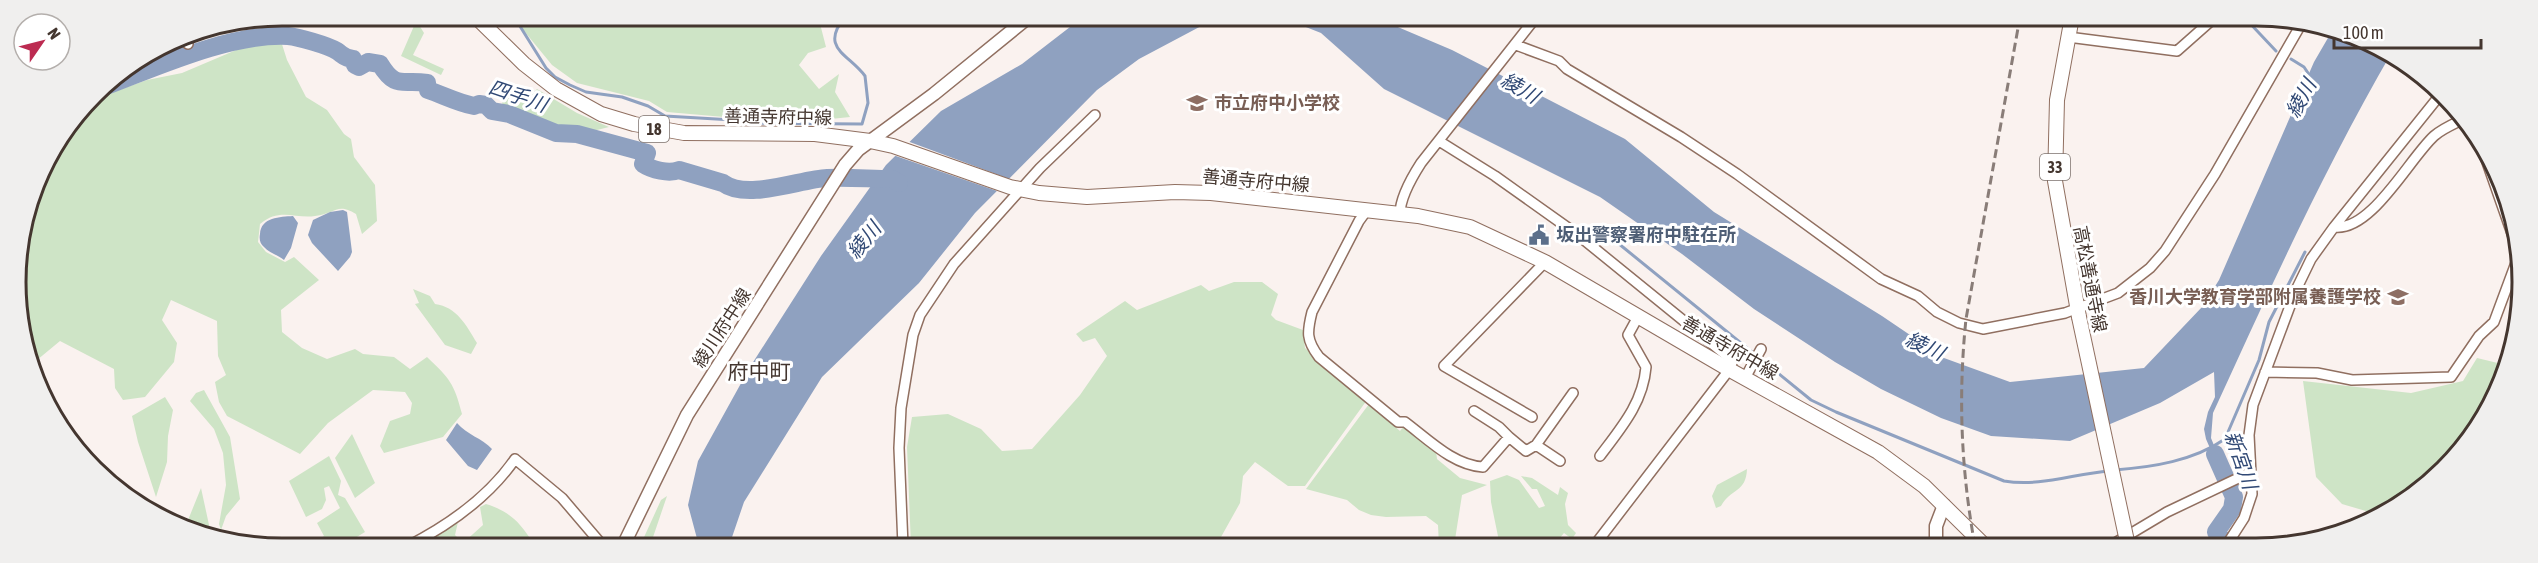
<svg xmlns="http://www.w3.org/2000/svg" width="2538" height="563" viewBox="0 0 2538 563" font-family="'Asap Condensed','Noto Sans JP',sans-serif">
<rect width="100%" height="100%" fill="#faf2ef"/>
<path fill="#cee4c6" d="M511 15 818 16 826 47 808 53 799 65 819 89 839 74 835 92 850 117 821 120 747 119 667 112 649 101 577 83 552 65Z
M419 25 424 33 413 55 444 69 441 75 401 56 414 26Z
M281 41 287 60 306 97 327 110 344 134 351 139 354 157 375 185 377 221 362 234 356 214C337 202 335 214 315 216 295 219 280 207 260 224L258 242 266 252 285 262 294 257 319 280 281 310 282 332 302 348 327 359 355 349 363 354 394 357 410 369 427 357C450 379 454 383 462 414L443 437 384 453 380 446 390 421 410 414 412 403 405 392 373 390 328 423 300 454 227 416 219 402 215 382 226 375 218 356 217 321 171 300 162 320 177 343 174 362 145 397 123 400 115 388 114 369 60 341 31 365 24 351 16 264 42 164 91 100 147 80 182 73 255 42Z
M537 89 577 113 609 127 589 132 554 124 502 106 504 92 529 97Z
M1234 282H1262L1278 294 1271 315 1276 320 1303 330 1305 348 1367 400 1305 486H1288L1255 462 1243 476 1240 503 1216 546H911L907 447 912 417 948 414 981 429 1002 451 1032 449 1080 395 1107 356 1095 338 1083 342 1076 334 1125 301 1137 310 1201 285 1209 291Z
M413 289 430 296 435 304C457 307 466 325 477 343L471 354 445 345 415 304 419 303Z
M2477 358 2506 365 2495 400 2445 470 2375 520 2376 514 2342 504 2316 477 2303 381 2411 393 2463 381Z
M204 390 230 437 240 499 226 516 221 530 219 524 226 485 223 453 214 429 190 401 196 393Z
M165 397 173 410 168 436 167 462 156 497 138 442 132 416Z
M1369 404 1400 431 1404 426 1436 451 1437 459 1460 478 1487 485 1462 495 1454 546H1439L1438 525 1426 516 1386 517 1371 515 1359 510 1347 500 1306 489Z
M352 434 375 483 355 498 335 458Z
M329 456 341 481 338 495 345 498 365 532 342 546H324L320 539 324 536 317 523 340 508 329 486 324 488 326 500 322 509 306 517 289 481Z
M1747 469C1746 493 1731 488 1721 506L1716 508 1712 496 1717 485Z
M1507 475 1519 480 1539 508 1545 506 1537 489H1532L1521 476 1532 478 1558 495 1560 487 1568 493 1565 504 1568 525 1576 533 1572 539 1564 533 1553 546H1500L1491 502 1490 481Z
M201 488 211 534 186 525Z
M667 496 650 546H640L661 500Z
M486 504C508 511 519 521 531 540L528 546H419L458 522 455 535 463 543 483 525 480 507Z"/>
<path fill="#8fa1c0" d="M1092 16H1267L1205 24 1139 59 1097 90 975 213 919 283 822 377 744 502 729 546H699L688 505 698 461 750 367 821 256 886 165 941 111 1022 64 1070 27Z
M1278 16H1380L1386 22 1452 50 1625 139 1714 212 1882 316 1944 358 2010 382 2144 368 2202 307 2219 280 2314 62 2332 31 2392 52C2324 169 2269 291 2213 413L2211 438 2226 475 2222 476 2206 439 2204 429 2208 412 2215 397 2214 372 2160 403 2070 441 1991 436 1941 418 1881 389 1835 362 1754 309 1682 254 1600 197 1384 89 1321 33Z
M343 210 347 212 352 252 350 257 338 271 312 243 308 235 313 220 330 212Z
M293 216 298 223 291 248 284 260C278 255 269 253 264 247 260 244 259 239 260 234 261 217 280 217 293 216Z
M457 423C467 435 482 438 492 449L477 470 468 466 446 440Z"/>
<path fill="#faf2ef" d="M907 141 1012 180 1000 192 893 155Z"/>
<g fill="none" stroke-linecap="round" stroke-linejoin="round">
<path stroke="#8fa1c0" stroke-width="3" d="M513 15 546 68 555 77 570 85 586 92 622 97 648 106 665 116 733 120 745 123 862 124 868 103 865 76C849 54 818 48 846 16
M2244 17 2276 51
M2291 59 2304 67 2310 76
M1608 235 1811 400 1836 412 2004 481C2040 487 2073 474 2109 471
M2115 470C2153 467 2193 461 2225 439L2259 360 2269 322 2305 252"/>
<path stroke="#8fa1c0" stroke-width="18" d="M172 40 183 57
M101 88C155 68 230 33 288 36 298 37 327 45 337 51 343 55 344 58 353 59L355 65 359 67 368 62 380 64C396 90 402 79 427 83L428 90C443 95 458 103 474 106L479 104 486 105 492 111 509 114 556 133 577 134 647 153 643 164C652 170 669 174 679 170L723 183C747 201 801 179 827 178 849 177 871 179 892 179L899 183
M2213 546 2220 536 2216 532 2232 509 2234 497 2215 454"/>
<g stroke="#906f60" stroke-width="12">
<path id="street" d="M178 36 188 44
M2068 37 2177 51 2212 20 2225 17
M1516 45 1559 61 1567 69 1681 137 1737 174 1881 279 1918 296 1937 312 1959 323 1983 329 2065 313 2118 293 2150 268 2165 251 2215 174 2303 21
M2466 118 2478 139
M1439 141 1495 176 1578 235 1727 356 1732 363 1726 374 1594 546
M2482 148 2516 245
M1367 210 1359 221 1312 312C1307 332 1306 340 1319 357L1398 422H1405C1429 440 1453 465 1483 467L1509 437 1526 451 1536 445 1573 393
M1400 214C1400 197 1412 177 1421 163L1537 16
M2334 227C2371 232 2409 159 2434 136 2443 128 2456 123 2466 118
M2265 372 2317 373 2352 380 2451 377 2479 336 2494 322 2517 260
M1745 378 1761 349
M1474 411 1499 427 1509 437
M1532 417 1444 366 1545 262
M1536 445 1560 461
M1600 456C1621 428 1643 403 1646 367L1628 335 1639 315
M408 546C449 525 488 498 515 459L562 498 603 546
M903 546 899 448 901 408 913 335 920 315 954 264 1040 168 1095 115
M2110 546 2167 512 2251 472
M2226 546 2244 518 2252 494 2249 435 2253 405 2296 290 2311 259 2334 227 2440 95"/>
</g>
<g stroke="#906f60" stroke-width="15">
<path id="secondary" d="M623 546 687 415 845 165 858 150 934 94 1030 16
M1936 546V526L1944 505"/>
</g>
<g stroke="#906f60" stroke-width="16">
<path id="primary" d="M474 15 524 64 556 89 601 114 634 124 684 133 815 134 870 141 893 146 1010 187 1039 193 1087 197 1175 192 1211 193 1418 216 1470 227 1545 262 1730 370 1878 452 1924 486 1985 546
M2072 17 2057 100 2055 181 2079 317"/>
</g>
<use href="#street" stroke="#fff" stroke-width="9"/>
<use href="#secondary" stroke="#fff" stroke-width="12"/>
<use href="#primary" stroke="#fff" stroke-width="14"/>
<path stroke="#897d78" stroke-width="3" stroke-dasharray="9 4.5" stroke-linecap="butt" d="M1975 546C1961 470 1958 396 1966 319L2020 17"/>
<g stroke="#906f60" stroke-width="16" stroke-linecap="butt">
<path id="primary-bridge" d="M2079 317 2128 546"/>
</g>
<use href="#primary-bridge" stroke="#fff" stroke-width="14"/>
</g>
<defs>
<g id="school-bare" transform="scale(1.62)"><path d="M0-5L7-2L0 1L-7-2ZM-4 1L0 2.5L4 1V4Q0 6-4 4Z" fill="#8d6e63" stroke="#fff" stroke-width="2.5" paint-order="stroke"/></g>
<g id="civic-bare" transform="scale(1.62)"><path d="M-.6-6.5H3V-4.5H.6V-3L4-1V1h2V6H-6V1h2V-1L-.6-3ZM-1.2 2.5V6h2.4V2.5Z" fill="#5c6f8a" stroke="#fff" stroke-width="2.5" paint-order="stroke"/></g>
</defs>
<g fill-rule="evenodd">
<use href="#school-bare" x="1197" y="103"/>
<use href="#civic-bare" x="1539" y="235"/>
<use href="#school-bare" x="2398" y="297"/>
</g>
<g text-anchor="middle" stroke-width="6" stroke-linejoin="round" paint-order="stroke">
<g fill="#fff" stroke="#7c726d" stroke-width="1.5">
<rect x="639" y="116" width="30" height="26" rx="4.5"/>
<rect x="2040" y="154" width="30" height="26" rx="4.5"/>
</g>
<g font-size="16" font-weight="bold" fill="#44362f">
<text x="654" y="135">18</text>
<text x="2055" y="173">33</text>
</g>
<g font-size="18" font-weight="bold" fill="#785e54" stroke="#fff" text-anchor="start">
<text x="1214" y="109">市立府中小学校</text>
<text x="2381" y="303" text-anchor="end">香川大学教育学部附属養護学校</text>
</g>
<g font-size="18" fill="#44362f" stroke="#fff">
<text transform="translate(778 117) rotate(1)" y="6">善通寺府中線</text>
<text transform="translate(1256 181) rotate(5)" y="6">善通寺府中線</text>
<text transform="translate(2090 279) rotate(79)" y="6">高松善通寺線</text>
<text transform="translate(722 328) rotate(-57)" y="6">綾川府中線</text>
<text transform="translate(1730 348) rotate(30)" y="6">善通寺府中線</text>
</g>
<g font-size="18" font-weight="bold" fill="#4e5e75" stroke="#fff" text-anchor="start">
<text x="1556" y="241">坂出警察署府中駐在所</text>
</g>
<g font-size="20" font-style="italic" fill="#314975" stroke="#fff">
<text transform="translate(1520 88) rotate(30)" y="7">綾川</text>
<text transform="translate(518 96) rotate(19)" y="7">四手川</text>
<text transform="translate(2301 98) rotate(-61)" y="7">綾川</text>
<text transform="translate(864 240) rotate(-51)" y="7">綾川</text>
<text transform="translate(1925 346) rotate(25)" y="7">綾川</text>
<text transform="translate(2241 460) rotate(71)" y="7">新宮川</text>
</g>
<g font-size="21" fill="#44362f" stroke="#fff">
<text x="759" y="379">府中町</text>
</g>
</g>
<path d="M0 0H2538V563H0ZM282 26H2256A256 256 0 0 1 2512 282V282A256 256 0 0 1 2256 538H282A256 256 0 0 1 26 282V282A256 256 0 0 1 282 26Z" fill="#f0efee" fill-rule="evenodd"/>
<path fill="none" stroke="#44362f" stroke-width="3" d="M282 26H2256A256 256 0 0 1 2512 282V282A256 256 0 0 1 2256 538H282A256 256 0 0 1 26 282V282A256 256 0 0 1 282 26Z"/>
<g transform="translate(42 42) rotate(55)"><circle r="28" fill="#ffffff" stroke="#b4afac" stroke-width="1.5"/>
<path d="M0-4.5L10 22L0 15L-10 22Z" fill="#bc2b51"/>
<text y="-9" font-size="16" font-weight="bold" text-anchor="middle" fill="#44362f">N</text>
</g>
<path d="M2334 39v9h147v-9" fill="none" stroke="#44362f" stroke-width="3"/>
<text x="2343" y="39" font-size="18" fill="#44362f" stroke="#ffffff" stroke-width="4.5" paint-order="stroke">100 m</text>
</svg>
